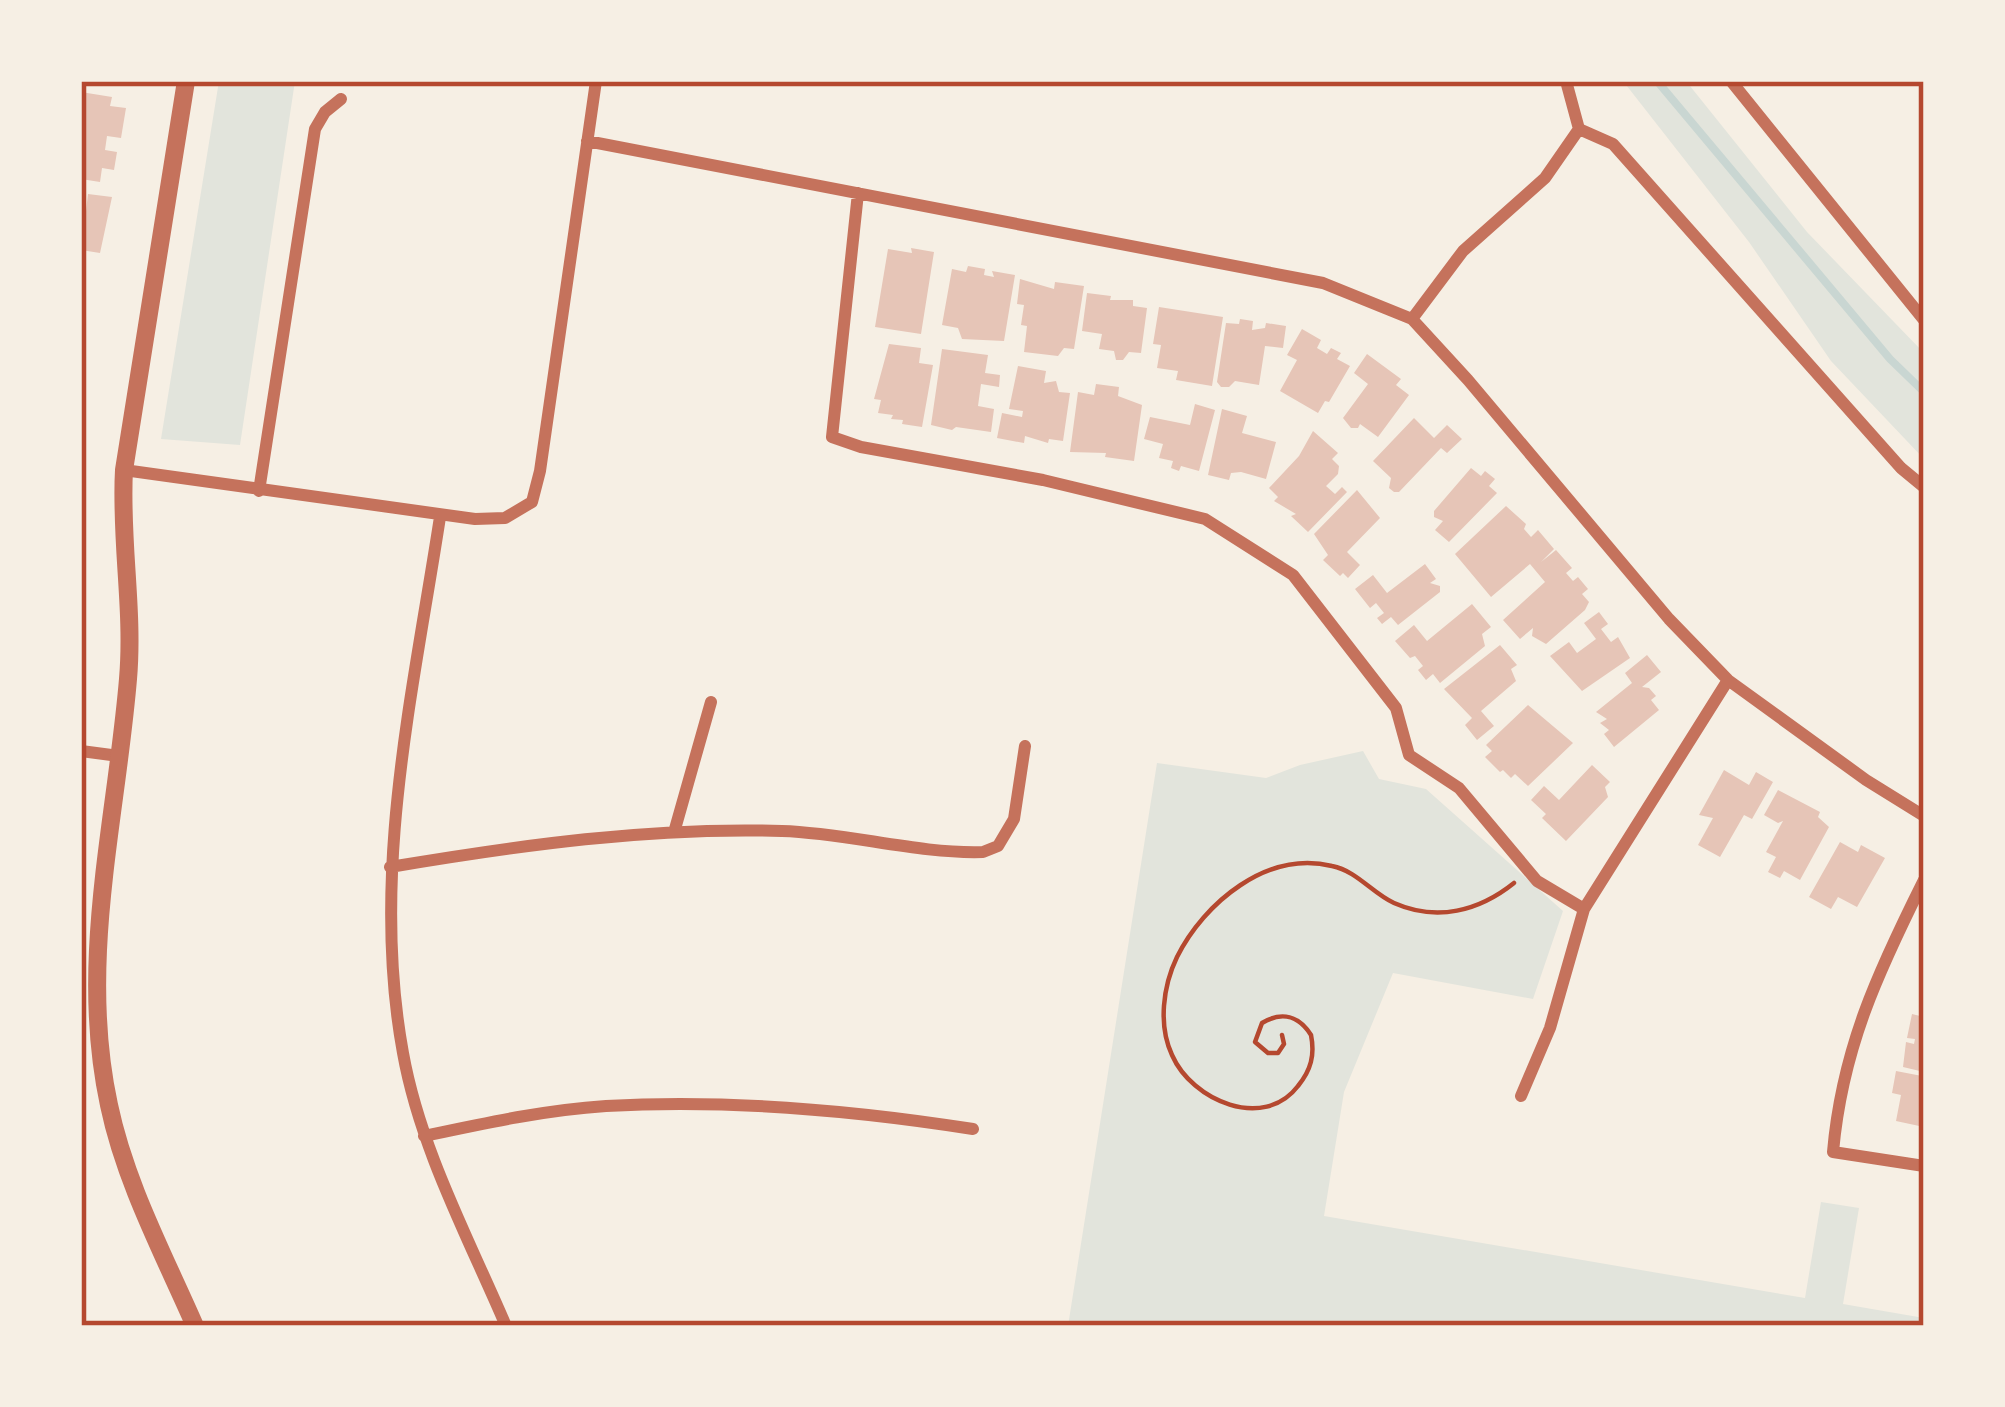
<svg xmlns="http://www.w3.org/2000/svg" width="2005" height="1407" viewBox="0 0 2005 1407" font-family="Jost,sans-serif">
<rect width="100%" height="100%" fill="#f6efe4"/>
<path fill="#e2e4dc" d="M219 81H295L240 445 161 439Z
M1623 81H1686L1807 232 1924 353V459L1831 361 1749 242Z
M1363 751 1379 779 1426 789 1563 911 1533 999 1393 973 1344 1092 1324 1216 1805 1298 1821 1202 1859 1208 1843 1304 1924 1318V1326H1068L1157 763 1266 778 1300 765Z"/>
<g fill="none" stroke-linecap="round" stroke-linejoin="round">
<path stroke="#c9d6d2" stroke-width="8" d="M1657 81 1890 359 1924 392"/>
</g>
<path fill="#e6c5b7" d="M81 92 112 97 110 106 126 108 121 138 107 136 105 150 117 152 114 170 102 168 100 182 81 179Z
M88 194 112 197 100 253 81 250V211H86Z
M911 248 934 252 921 334 875 327 888 249 912 253Z
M968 266 985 269 984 275 994 277 992 271 1015 275 1004 341 962 339 958 328 942 325 952 269 966 272Z
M1020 279 1054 289 1055 282 1084 286 1074 349 1064 348 1058 356 1024 352 1027 326 1021 325 1024 305 1017 304Z
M1087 293 1111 296 1110 300H1133V306L1147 308 1141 353 1129 352 1123 360H1116L1114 351 1099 349 1102 334 1082 331Z
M1159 307 1223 317 1212 386 1176 380 1178 371 1157 368 1161 345 1153 344Z
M1240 319 1253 321 1252 330 1265 328 1266 323 1286 326 1283 348 1265 346 1259 385 1235 381 1229 387H1221L1217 382 1226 323 1239 324Z
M1302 329 1321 340 1317 348 1327 354 1331 348 1341 353 1337 359 1350 366 1329 402 1325 401 1318 413 1280 391 1297 360 1287 355Z
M889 344 921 348 919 363 933 365 922 427 902 424 903 420 891 419 893 415 878 413 881 400 874 399Z
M942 349 988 355 985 373 1000 375 999 387 981 384 978 406 994 409 991 432 956 427 952 430 931 425Z
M1367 354 1401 379 1396 385 1409 395 1378 437 1360 424 1358 428H1351L1343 418 1368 384 1354 373Z
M1018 366 1046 371 1044 383 1056 381 1059 392 1070 393 1063 441 1049 439 1048 443 1025 436 1024 443 997 438 1002 413 1022 417 1023 411 1009 409Z
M1096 384 1119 387 1118 396 1142 405 1134 461 1105 457 1106 453 1070 452 1078 392 1094 395Z
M1195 404 1215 410 1199 471 1181 466 1179 471 1171 468 1173 461 1159 458 1163 444 1144 439 1150 417 1190 425Z
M1222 409 1247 416 1242 433 1276 442 1266 479 1241 472 1231 473 1229 480 1208 475Z
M1414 418 1434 438 1447 425 1462 439 1447 453 1441 448 1399 492H1394L1389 488 1391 478 1373 461Z
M1313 431 1338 453 1332 459 1339 466 1338 474 1326 486 1335 494 1342 487 1347 492 1308 532 1291 516 1296 514 1274 501 1278 497 1269 488 1299 456Z
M1471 468 1481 476 1485 471 1495 479 1489 486 1497 493 1449 542 1435 530 1443 521 1434 517V511Z
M1357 490 1380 518 1347 552 1360 565 1348 578 1343 573 1340 576 1323 560 1328 555 1314 534Z
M1506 506 1526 524 1524 529 1531 537 1538 530 1554 549 1541 562 1556 550 1572 568 1566 573 1573 581 1578 577 1588 589 1582 594 1589 602 1585 610 1546 644 1532 636 1533 628 1520 639 1503 620 1545 582 1530 564 1491 597 1455 554Z
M1425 564 1436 579 1430 583 1440 586V592L1398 625 1391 617 1382 624 1377 618 1384 613 1376 603 1370 608 1355 589 1373 575 1387 593Z
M1472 604 1491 627 1482 634 1485 646 1440 683 1433 674 1426 680 1418 670 1423 666 1415 656 1410 658 1395 641 1414 625 1427 641Z
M1599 612 1608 624 1601 629 1611 642 1618 637 1630 658 1582 691 1550 656 1569 642 1577 653 1596 639 1584 623Z
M1500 645 1517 665 1511 669 1516 681 1481 711 1494 726 1477 740 1465 725 1472 718 1444 689Z
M1647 655 1661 672 1642 687 1649 688 1656 696 1651 700 1659 710 1614 747 1604 734 1609 730 1600 723 1607 719 1596 712 1632 683 1625 673Z
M1528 705 1573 743 1528 786 1515 774 1511 778 1503 770 1500 772 1485 757 1492 751 1486 745Z
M1592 765 1610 782 1605 787 1608 797 1566 841 1542 818 1546 814 1531 800 1544 786 1559 800Z
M1724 770 1749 785 1756 772 1773 782 1752 819 1744 815 1720 857 1698 845 1713 818 1699 815Z
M1778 790 1820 812 1818 817 1829 827 1800 880 1784 871 1780 878 1768 872 1776 857 1766 852 1783 821 1778 823 1764 815Z
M1840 842 1858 852 1861 845 1885 858 1857 907 1838 897 1831 909 1809 897Z
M1912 1014 1924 1017V1072L1903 1067 1906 1042 1914 1044 1915 1039 1907 1038Z
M1896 1071 1922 1076 1924 1127 1896 1121 1901 1095 1892 1093Z"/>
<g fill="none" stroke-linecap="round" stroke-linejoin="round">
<path stroke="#b5482f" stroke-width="4.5" d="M1282 1035 1284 1044 1278 1053H1268L1255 1042 1262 1023C1282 1011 1299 1016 1311 1035 1315 1055 1311 1070 1298 1086 1264 1131 1192 1101 1172 1055 1158 1025 1163 986 1177 957 1204 903 1267 850 1332 866 1357 871 1372 893 1394 903 1437 922 1479 911 1514 883"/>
<path stroke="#c5725c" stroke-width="12" d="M1566 81 1579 129
M1731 81 1924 320
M1579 129 1613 144 1901 468 1924 487
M587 141 1323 283 1412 319 1468 380 1669 619 1728 680 1866 780 1924 816
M858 193 832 437 861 447 1043 480 1205 519 1293 575 1396 708 1409 755 1459 788 1537 881 1584 909
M1412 319 1463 251 1545 178 1579 129
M124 470 475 519 505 518 532 502 540 471 596 81
M259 491 315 129 325 112 341 99
M440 517C413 693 370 874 403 1053 420 1148 468 1237 506 1326
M81 751 119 756
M675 829 711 702
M390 867C521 845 649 827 782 831 849 833 917 854 983 852L998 846 1014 819 1025 746
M1924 880C1878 972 1842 1049 1833 1152L1924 1166
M1521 1096 1550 1028 1584 909 1728 680
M424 1136C485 1123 545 1110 606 1106 729 1099 852 1110 973 1129"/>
<path stroke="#c5725c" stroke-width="18" d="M186 81 124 470C120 540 134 609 128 679 116 822 78 962 109 1105 125 1182 164 1255 195 1326"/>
</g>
<rect width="2005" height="1407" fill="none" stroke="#f6efe4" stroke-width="168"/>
<rect x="84" y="84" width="1837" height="1239" fill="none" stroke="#b5482f" stroke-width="4.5"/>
</svg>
